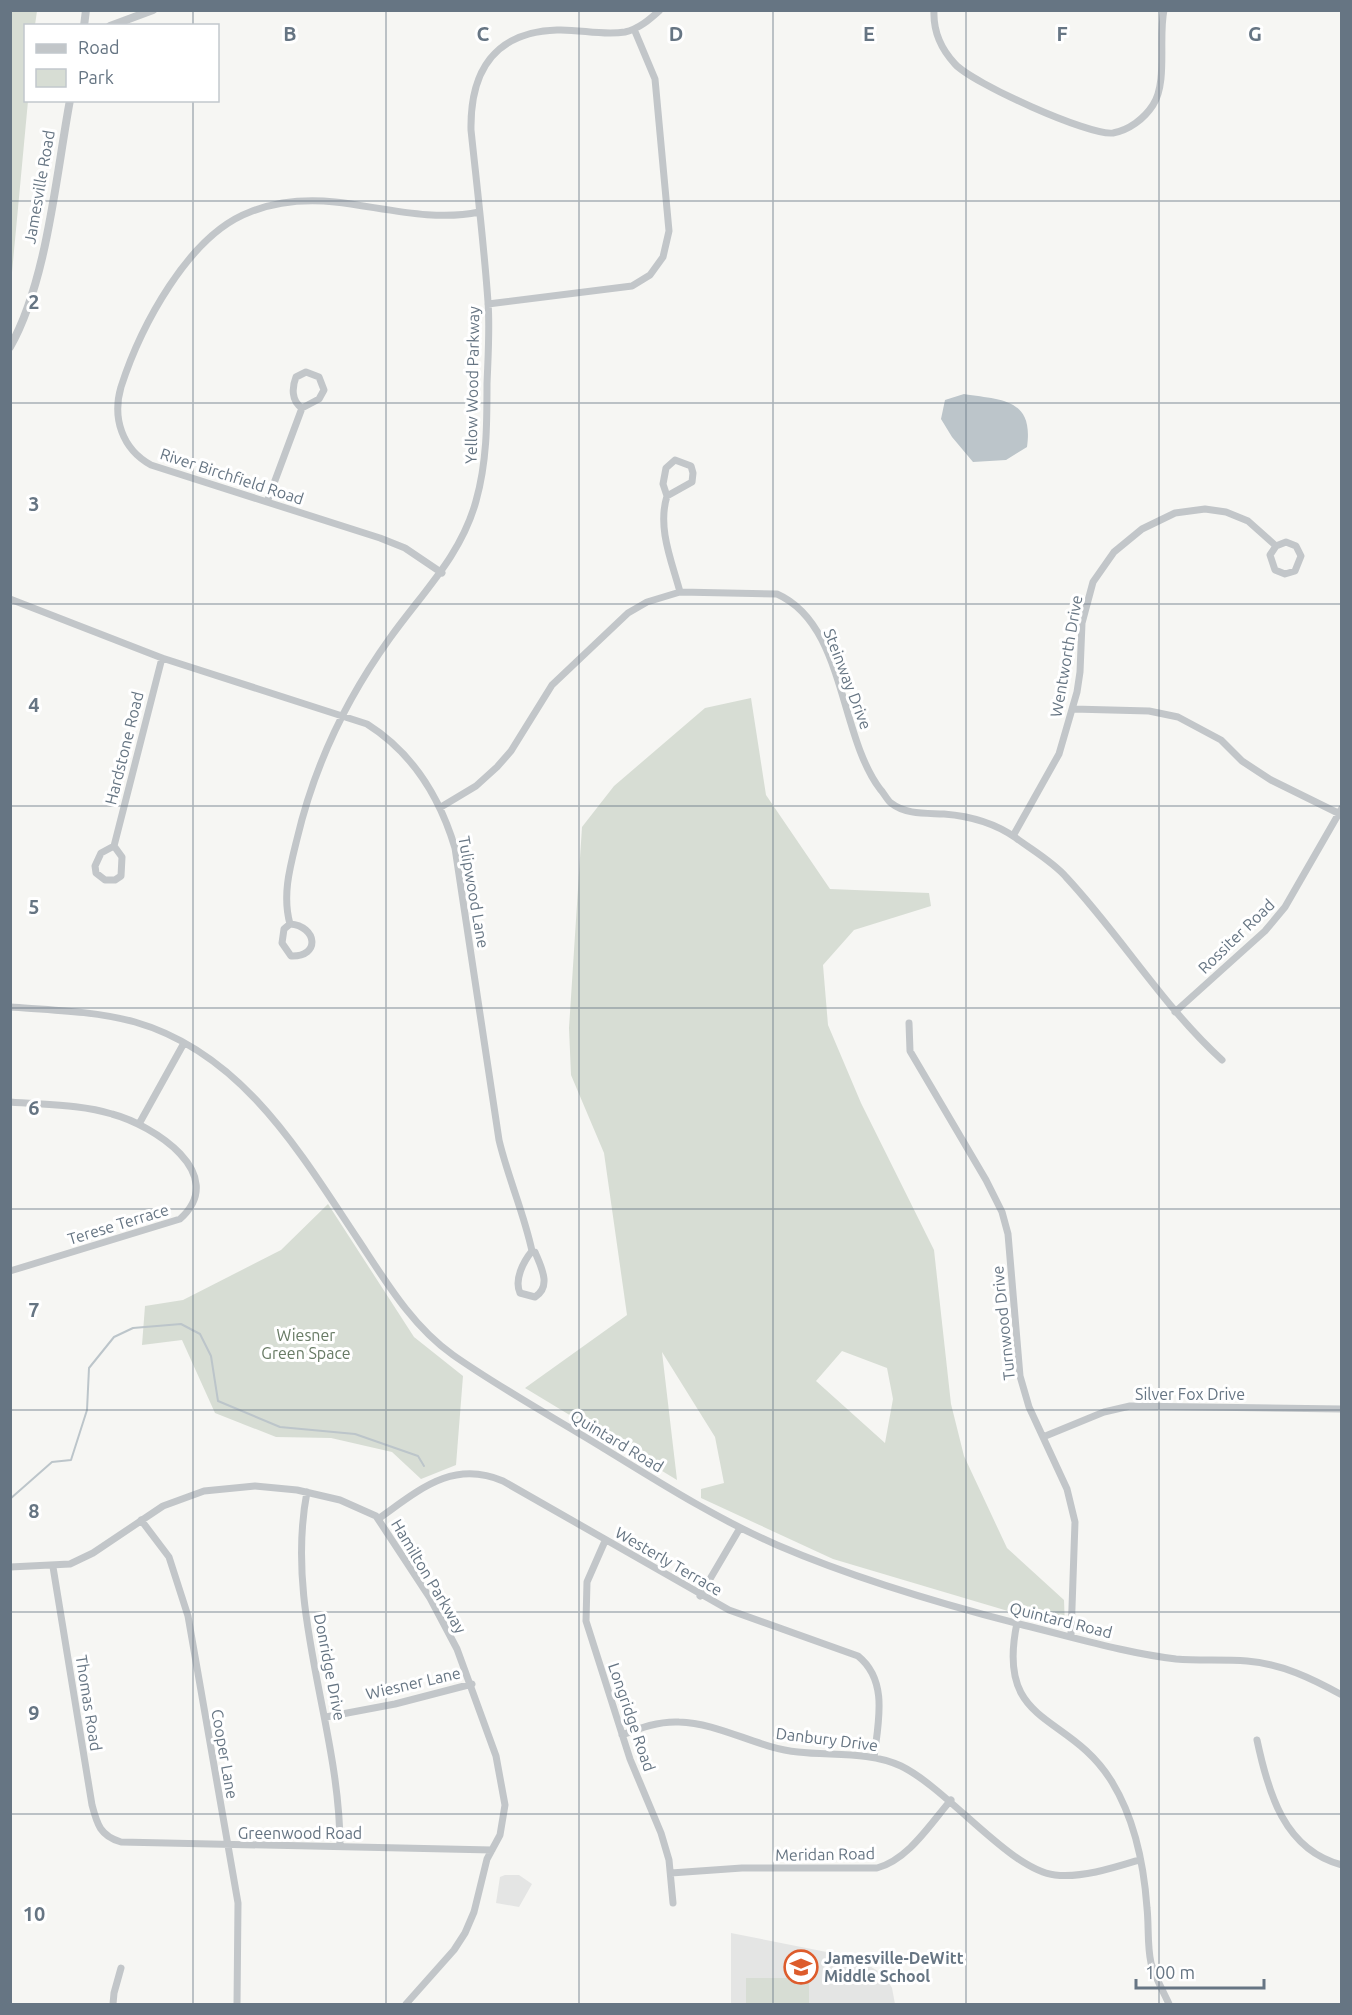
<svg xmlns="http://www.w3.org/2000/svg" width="1352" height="2015" viewBox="0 0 1352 2015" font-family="Ubuntu,sans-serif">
<rect width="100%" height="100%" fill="#f6f6f3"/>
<path fill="#e4e5e4" d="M505 1875H519L532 1884 519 1907 496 1903 500 1877Z
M731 1933 857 1958 884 1975 892 1988 895 2004H731Z"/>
<path fill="#d7ddd4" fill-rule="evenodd" d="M11 10 37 11 35 25 26 26V100L28 101 11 283Z
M751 698 766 795 830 889 929 893 931 906 854 930 823 965 828 1025 861 1103 934 1250 951 1404 964 1456 1007 1548 1064 1600 1065 1628 833 1559 701 1498V1489L724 1483 715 1437 662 1352 677 1480 525 1388 627 1315 604 1153 571 1075 569 1028 582 827 614 786 705 708ZM842 1351 887 1368 893 1399 885 1443 816 1381Z
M328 1204 414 1337 463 1376 456 1465 421 1479 392 1452 331 1438 276 1437 215 1413 182 1340 142 1345 145 1306 183 1300 281 1250Z
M746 1978H809V2004H746Z"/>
<path fill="#bcc5ca" d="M964 394C1001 400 1034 398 1027 447L1006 460 973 462 952 437 941 419 945 400Z"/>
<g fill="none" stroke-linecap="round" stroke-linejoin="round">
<path stroke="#bcc5ca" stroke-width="2" d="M10 1499 52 1462 71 1460 87 1410 89 1368 114 1337 133 1328 181 1324 200 1334 211 1356 218 1401 280 1427 355 1434 418 1456 424 1466"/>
<path stroke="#c2c6c9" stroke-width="7" d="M934 10C933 31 941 49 955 64 972 83 1089 136 1113 133 1129 130 1144 119 1153 105 1168 82 1158 38 1164 10
M488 304 632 286 650 275 663 257 669 231 655 79 634 29
M306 372 319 377 324 390 319 399 302 408C291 401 292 387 296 377Z
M675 460 691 466 693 473 692 482 667 496 663 484 666 468Z
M667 496C657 528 672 562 680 592
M267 502 302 408
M442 573 405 548 380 538 151 465C122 449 112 418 121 387 140 328 188 235 250 212 278 201 305 199 335 202 381 207 433 222 479 212
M10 599 162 658 367 724C413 753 440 798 455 848L499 1140C508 1178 524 1213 532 1251
M1073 709 1149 711 1178 717 1221 740 1242 761 1271 780 1338 813
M441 807 476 786 497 767 511 751 552 685 628 613 647 602 680 592 777 594C845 624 839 735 880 789 884 793 887 800 891 803 906 815 927 813 944 814 969 816 995 823 1016 838 1032 850 1053 862 1066 877 1121 936 1162 1005 1222 1060
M1013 836 1059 754 1077 692 1080 672 1082 623 1093 582 1114 552 1142 529 1175 513 1205 509 1226 512 1248 521 1276 546 1286 542 1296 546 1301 556 1295 571 1285 574 1275 570 1270 555 1276 546
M114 846 162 658
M114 846 122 857 121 876 115 880H105L96 873 95 866 101 853Z
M290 924C282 895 290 867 297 839 314 767 346 699 390 638 422 593 461 556 476 501 487 462 487 424 487 384 488 357 490 329 488 302 484 245 477 187 471 130 470 72 494 32 557 30 580 29 602 36 625 32 639 29 650 19 660 10
M290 924C317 926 321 957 291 956L282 943 284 929Z
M10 1007C52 1010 95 1011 135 1022 243 1053 301 1154 359 1241 386 1282 413 1327 453 1355 500 1388 551 1416 600 1446 657 1481 715 1518 777 1545 856 1579 941 1604 1023 1625 1073 1637 1125 1653 1176 1659 1199 1661 1223 1659 1247 1661 1282 1664 1311 1678 1342 1695
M1175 1012 1265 931 1285 907 1342 808
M909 1023 910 1051 986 1180 1002 1212 1008 1234 1020 1376 1029 1407 1067 1489 1075 1522 1071 1636
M10 1102C44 1105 80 1104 112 1114 153 1125 230 1174 180 1219L10 1271
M139 1124 184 1043
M532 1251 535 1252C541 1267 552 1286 535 1297L520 1293C514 1280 523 1262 532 1251Z
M1043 1437 1104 1412 1130 1406 1342 1409
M307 1492C284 1611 340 1727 340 1846
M378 1519C418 1491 452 1459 503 1481L729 1610 858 1656C889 1681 878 1723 874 1758
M141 1520 169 1557 188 1616 238 1903 237 2004
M605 1541 587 1582 586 1621 630 1759 661 1833 669 1860 673 1903
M10 1567 70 1564 93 1553 163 1506 204 1491 255 1486 297 1490 340 1500 376 1516 430 1598 457 1649 496 1756 505 1805 500 1835 487 1859 474 1912 465 1933 454 1950 406 2004
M53 1567 92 1805C97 1824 100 1836 121 1842L492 1850
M700 1596 740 1528
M1017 1623C995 1728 1069 1711 1112 1782 1134 1818 1144 1866 1147 1908 1149 1926 1147 1945 1151 1963 1155 1977 1163 1991 1169 2004
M326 1717 395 1704 472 1684
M622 1735C640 1728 659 1721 679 1722 720 1723 757 1748 798 1752 831 1756 869 1751 901 1766 948 1789 1010 1870 1055 1875 1082 1878 1113 1868 1139 1860
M1257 1740C1268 1792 1284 1850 1342 1865
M671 1873 742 1868H877C909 1859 930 1824 951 1800
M113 2004 114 1993 121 1968"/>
<path stroke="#c2c6c9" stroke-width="8" d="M84 26 86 10
M110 26 153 10
M10 347C47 282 56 175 70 100"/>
</g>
<path fill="none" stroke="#667583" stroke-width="1.5" stroke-opacity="0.55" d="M193 10V26M386 10V2004M579 10V2004M773 10V2004M966 10V2004M1159 10V2004M193 100V2004M10 201H1342M10 403H1342M10 604H1342M10 806H1342M10 1008H1342M10 1209H1342M10 1410H1342M10 1612H1342M10 1814H1342"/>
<defs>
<g id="school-ring" transform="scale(1.725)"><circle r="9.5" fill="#fff" stroke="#dd5c2c" stroke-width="1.5"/><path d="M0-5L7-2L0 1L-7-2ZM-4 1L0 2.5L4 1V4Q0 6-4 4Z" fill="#dd5c2c"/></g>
</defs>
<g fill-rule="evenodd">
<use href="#school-ring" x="801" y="1967"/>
</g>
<g text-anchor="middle" stroke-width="6" stroke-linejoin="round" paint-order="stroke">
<g font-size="16" fill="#667583" stroke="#fff">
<text transform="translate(39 187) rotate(-80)" y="6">Jamesville Road</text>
<text transform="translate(472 385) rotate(-89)" y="6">Yellow Wood Parkway</text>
<text transform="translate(232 476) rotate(18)" y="6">River Birchfield Road</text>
<text transform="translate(1066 656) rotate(-80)" y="6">Wentworth Drive</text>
<text transform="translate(848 679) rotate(69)" y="6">Steinway Drive</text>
<text transform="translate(124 748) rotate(-76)" y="6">Hardstone Road</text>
<text transform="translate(474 892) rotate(80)" y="6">Tulipwood Lane</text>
<text transform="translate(1236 936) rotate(-44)" y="6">Rossiter Road</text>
<text transform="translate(118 1224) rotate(-17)" y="6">Terese Terrace</text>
<text transform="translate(1003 1323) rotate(-96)" y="6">Turnwood Drive</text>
<text x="1190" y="1400">Silver Fox Drive</text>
<text transform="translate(617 1441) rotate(31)" y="6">Quintard Road</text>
<text transform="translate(669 1561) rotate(30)" y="6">Westerly Terrace</text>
<text transform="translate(429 1576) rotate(59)" y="6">Hamilton Parkway</text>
<text transform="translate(1061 1620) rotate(14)" y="6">Quintard Road</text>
<text transform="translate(330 1667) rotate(79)" y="6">Donridge Drive</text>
<text transform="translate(413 1683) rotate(-13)" y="6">Wiesner Lane</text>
<text transform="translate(89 1703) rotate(81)" y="6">Thomas Road</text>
<text transform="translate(632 1717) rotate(71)" y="6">Longridge Road</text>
<text transform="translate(827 1739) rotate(7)" y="6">Danbury Drive</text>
<text transform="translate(225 1754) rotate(80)" y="6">Cooper Lane</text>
<text x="300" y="1839">Greenwood Road</text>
<text transform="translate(825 1854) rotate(-1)" y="6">Meridan Road</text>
</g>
<g font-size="16" fill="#687b65" stroke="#fff">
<text x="306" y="1341">Wiesner<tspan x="306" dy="18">Green Space</tspan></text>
</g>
<g font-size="16" font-weight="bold" fill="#667583" stroke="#fff" text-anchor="start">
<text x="824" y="1964">Jamesville-DeWitt<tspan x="824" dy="18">Middle School</tspan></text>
</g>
</g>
<g font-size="20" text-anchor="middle" font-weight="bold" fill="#667583" stroke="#fff" stroke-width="6" stroke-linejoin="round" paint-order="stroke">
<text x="290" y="41">B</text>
<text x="483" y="41">C</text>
<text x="676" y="41">D</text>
<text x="869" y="41">E</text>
<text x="1062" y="41">F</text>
<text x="1255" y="41">G</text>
<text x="34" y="309">2</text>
<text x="34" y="511">3</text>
<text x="34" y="712">4</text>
<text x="34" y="914">5</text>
<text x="34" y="1115">6</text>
<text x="34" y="1317">7</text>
<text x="34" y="1518">8</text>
<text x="34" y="1720">9</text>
<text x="34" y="1921">10</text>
</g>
<rect width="1352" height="2015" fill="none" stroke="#667583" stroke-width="24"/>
<rect x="24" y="24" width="195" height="78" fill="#ffffff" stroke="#c2c8cd" stroke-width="1.5"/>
<rect x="36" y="44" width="30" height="9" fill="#c2c6c9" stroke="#c2c8cd" stroke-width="1.5"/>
<text x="78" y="54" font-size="18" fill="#667583">Road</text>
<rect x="36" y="69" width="30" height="18" fill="#d7ddd4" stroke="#c2c8cd" stroke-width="1.5"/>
<text x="78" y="84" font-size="18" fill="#667583">Park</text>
<path d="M1136 1979v9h128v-9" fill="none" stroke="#667583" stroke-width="3"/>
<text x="1145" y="1979" font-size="18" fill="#667583" stroke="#ffffff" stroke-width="4.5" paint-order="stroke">100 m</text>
</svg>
